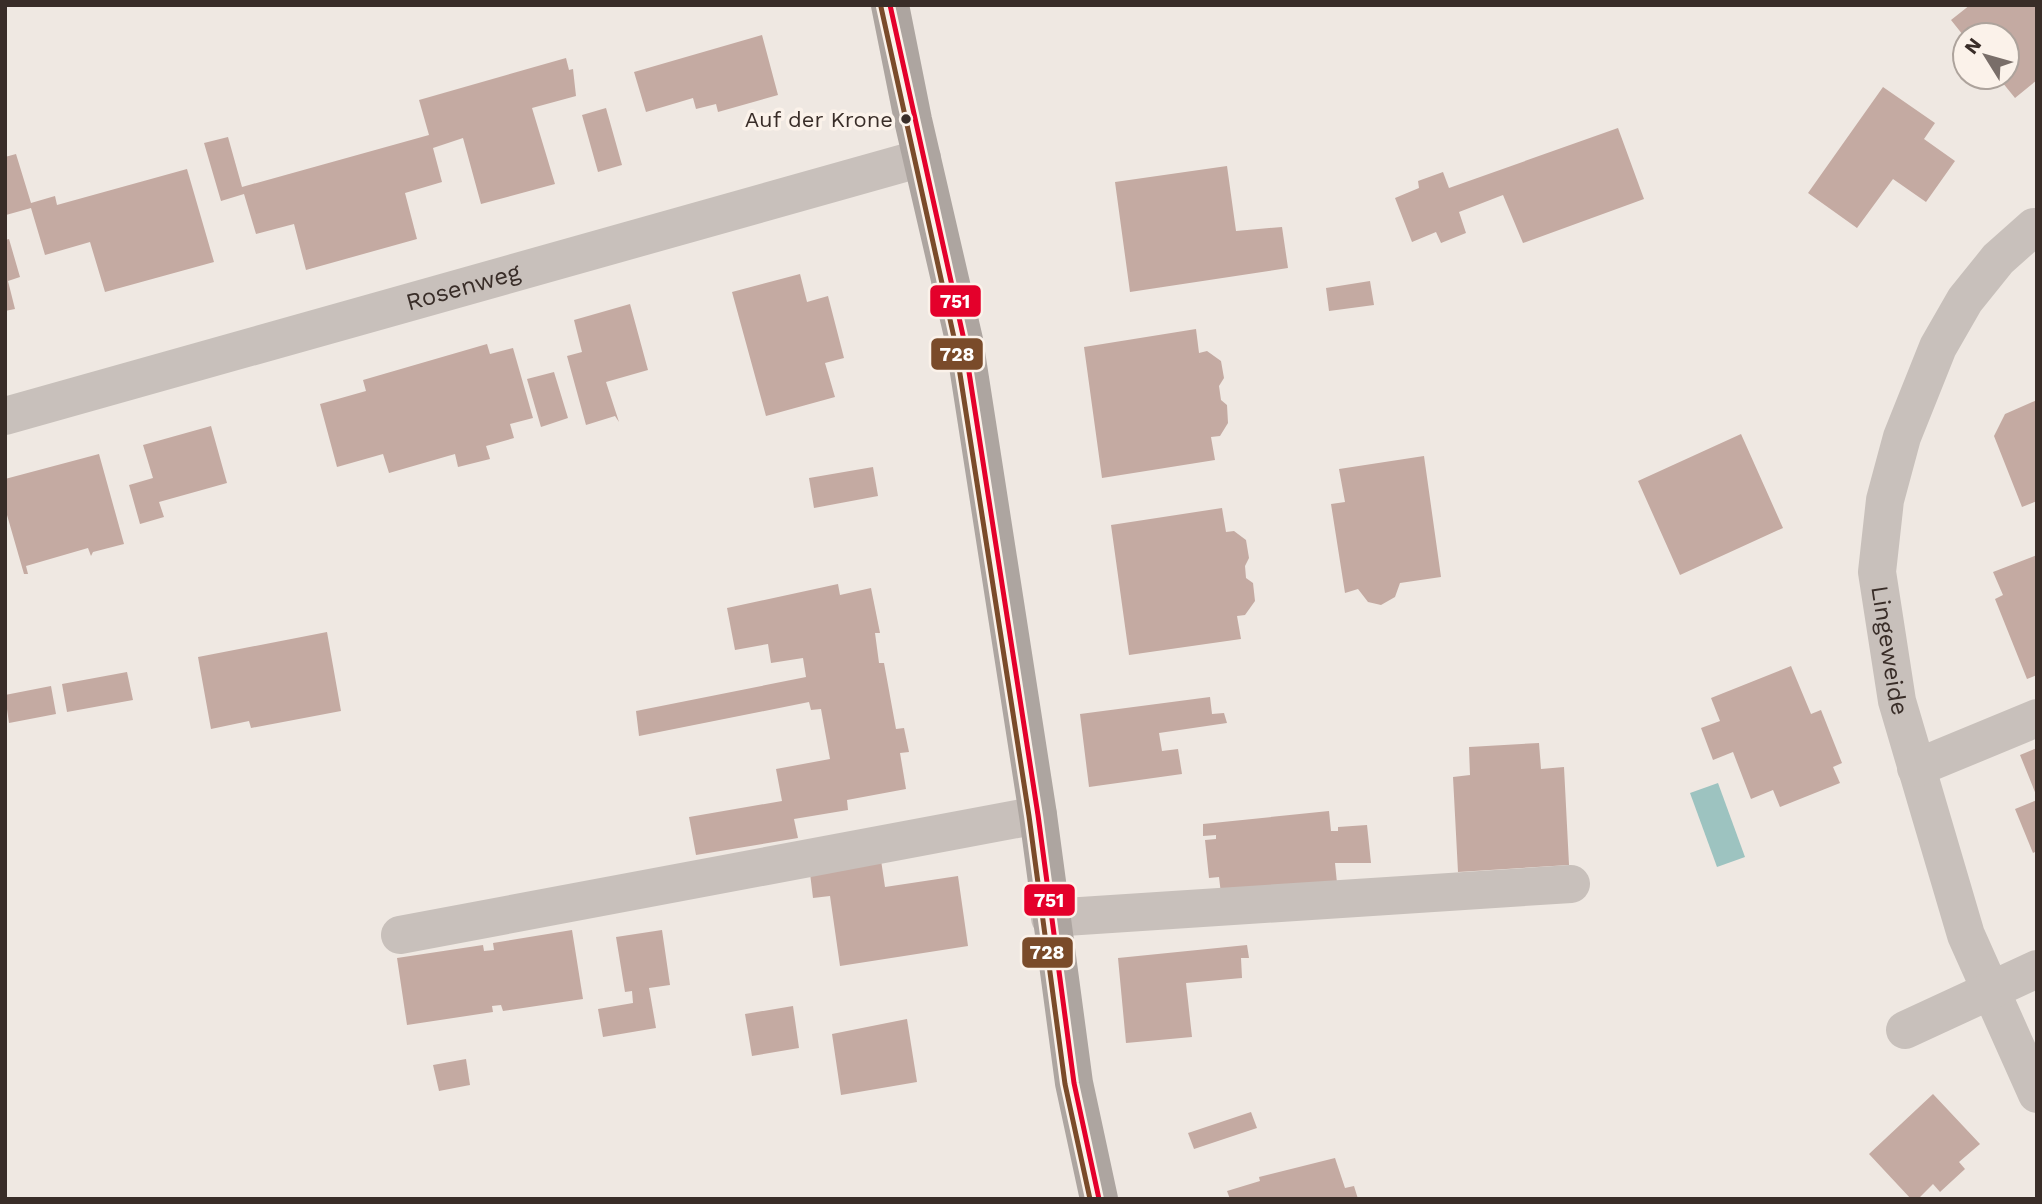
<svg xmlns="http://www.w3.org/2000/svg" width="2042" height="1204" viewBox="0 0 2042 1204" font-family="'Work Sans',sans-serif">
<rect width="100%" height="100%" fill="#efe8e2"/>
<path fill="#9dc3c0" d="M1718 783 1745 857 1717 867 1690 793Z"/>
<path fill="#c4aaa2" d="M1970 5H2037V80L2015 98 1998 77H2007V35H1963L1951 20Z
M762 35 778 95 718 112 716 104 696 109 693 98 646 112 634 72Z
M566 58 569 70 573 69 576 96 532 108 555 184 481 204 463 138 433 148 442 182 405 193 417 239 306 270 294 224 256 234 244 194 221 201 204 143 228 137 242 187 429 135 419 100Z
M1883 87 1935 123 1924 139 1955 161 1926 202 1893 179 1857 228 1808 193Z
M606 108 622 165 598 172 582 115Z
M1618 128 1644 199 1523 243 1503 195 1459 212 1466 233 1441 243 1436 232 1412 242 1395 198 1419 188 1418 181 1443 172 1449 188Z
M16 154 31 203 55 196 57 205 187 169 214 262 105 292 90 242 45 255 31 208 6 215 5 157Z
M1227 166 1236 231 1282 227 1288 268 1130 292 1115 182Z
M9 239 20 277 8 281 15 309 5 311V240Z
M800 274 807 302 828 296 844 358 825 363 835 397 766 416 732 292Z
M1370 281 1374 305 1329 311 1326 288Z
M630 304 648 370 606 382 619 422 615 416 586 425 567 356 582 352 574 320Z
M1196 329 1199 353 1207 351 1221 361 1224 378 1219 386 1221 400 1227 405 1228 423 1220 436 1211 437 1215 460 1102 478 1084 347Z
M487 344 490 354 513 348 533 418 510 424 514 438 486 446 490 459 458 467 455 454 389 473 383 454 337 467 320 404 366 391 363 380Z
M554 372 568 418 541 427 527 379Z
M2037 400V501L2022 507 1994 436 2005 414Z
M211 426 227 483 159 502 164 517 140 524 129 485 153 478 143 445Z
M1741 434 1783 528 1680 575 1638 481Z
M99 454 124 544 93 552 91 556 88 548 26 566 28 574H24L5 508V479Z
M1424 456 1441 577 1400 583 1395 597 1381 605 1368 602 1358 589 1345 593 1331 504 1345 502 1339 469Z
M873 467 878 496 814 508 809 478Z
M1222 508 1226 532 1234 531 1246 540 1249 558 1245 566 1246 578 1253 583 1255 601 1245 615 1237 616 1241 639 1129 655 1111 525Z
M2037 555V675L2027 679 1995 599 2003 595 1993 572Z
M838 584 840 595 871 588 880 633H875L879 663H884L896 729 904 728 909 752 900 753 906 789 847 800 848 810 794 819 798 838 696 855 689 817 782 801 776 769 830 759 821 709 811 710 809 702 639 736 636 711 806 677 803 658 771 663 768 644 735 650 727 608Z
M327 632 341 711 251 728 249 721 211 729 198 657Z
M1791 666 1811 714 1821 710 1842 763 1833 767 1840 783 1780 807 1773 790 1751 799 1733 752 1713 760 1701 728 1720 721 1711 698Z
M127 672 133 700 67 712 62 684Z
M51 686 56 714 9 723 5 695Z
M1210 697 1212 714 1224 713 1227 723 1159 733 1162 751 1178 749 1182 774 1089 787 1080 714Z
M1539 743 1541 769 1564 767 1569 865 1458 872 1453 777 1470 775 1469 747Z
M2037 748V797L2020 755Z
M2037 800V851L2033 853 2015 809Z
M1329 811 1331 831H1338V827L1367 825 1371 863H1335L1337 883 1221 894 1219 877 1209 878 1205 840 1216 839V835L1203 836V824Z
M881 860 885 887 958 876 968 946 840 966 830 896 813 898 810 873Z
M572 930 583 999 503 1011 501 1005 492 1006 493 1012 407 1025 397 958 483 945 484 951 494 950 493 943Z
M662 930 670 985 649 988 656 1028 603 1037 598 1009 633 1003 632 991 625 992 616 937Z
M1247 945 1249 958H1241L1242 978 1186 983 1192 1037 1126 1043 1118 958Z
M793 1006 799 1048 752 1056 745 1014Z
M907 1019 917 1082 841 1095 832 1034Z
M466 1059 470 1085 439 1091 433 1065Z
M1933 1094 1980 1144 1959 1162 1965 1169 1940 1192 1933 1184 1918 1199H1911L1869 1154Z
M1251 1112 1257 1128 1194 1149 1188 1133Z
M1335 1158 1345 1188 1354 1186 1358 1199H1230L1227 1191 1260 1181 1259 1177Z"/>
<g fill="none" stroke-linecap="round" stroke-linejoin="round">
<g stroke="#c8c0bb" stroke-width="38">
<path id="s1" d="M2034 227 1998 259 1965 300 1938 347 1902 437 1885 500 1877 572 1897 701 1966 935 2037 1094"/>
<path id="s2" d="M5 416 922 158"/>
<path d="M1916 768 2037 718"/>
<path d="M1050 918 1571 884"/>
<path d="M400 935 1038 815"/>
<path d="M1905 1030 2037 969"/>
</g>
<path stroke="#ada5a0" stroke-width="38" d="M890 5 913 120 964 340 1038 815 1074 1083 1099 1199"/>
<g stroke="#fbf2ea" stroke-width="10">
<path id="bus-1" d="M890 5 964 340 1038 815 1074 1083 1099 1199"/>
</g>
<g stroke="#fbf2ea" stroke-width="10">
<path id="bus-2" d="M881 7 955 342 1029 816 1065 1084 1090 1199"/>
</g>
<use href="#bus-1" stroke="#e4002b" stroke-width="5"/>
<use href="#bus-2" stroke="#7a4b2a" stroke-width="5"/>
</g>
<circle fill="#392d28" stroke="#fbf2ea" stroke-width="2.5" cx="906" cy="119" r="6"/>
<g text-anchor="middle" stroke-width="7" stroke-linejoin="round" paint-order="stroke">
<g font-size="22" fill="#392d28" stroke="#fbf2ea" text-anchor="end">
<text x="893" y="127">Auf der Krone</text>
</g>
<g font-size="24" fill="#392d28" stroke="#fbf2ea">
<text dy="8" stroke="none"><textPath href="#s2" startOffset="476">Rosenweg</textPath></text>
<text dy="8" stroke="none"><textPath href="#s1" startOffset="469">Lingeweide</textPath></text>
</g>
</g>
<g stroke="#fbf2ea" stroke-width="2.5">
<rect x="929" y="284" width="53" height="34" rx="7" fill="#e4002b"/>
<rect x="930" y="337" width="54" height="34" rx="7" fill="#7a4b2a"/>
<rect x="1023" y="883" width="53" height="34" rx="7" fill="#e4002b"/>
<rect x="1021" y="936" width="53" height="33" rx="7" fill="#7a4b2a"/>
</g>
<g font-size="19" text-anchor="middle" font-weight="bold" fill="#fff">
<text x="955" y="308">751</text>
<text x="957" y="361">728</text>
<text x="1049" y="907">751</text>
<text x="1047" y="959">728</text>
</g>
<rect width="2042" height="1204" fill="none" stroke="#392d28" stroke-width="14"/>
<g transform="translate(1986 56) rotate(307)"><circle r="33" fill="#fbf2ea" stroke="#ada39c" stroke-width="2"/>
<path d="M0-5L12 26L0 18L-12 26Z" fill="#796e69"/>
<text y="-10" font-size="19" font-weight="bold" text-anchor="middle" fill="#392d28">N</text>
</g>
</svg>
